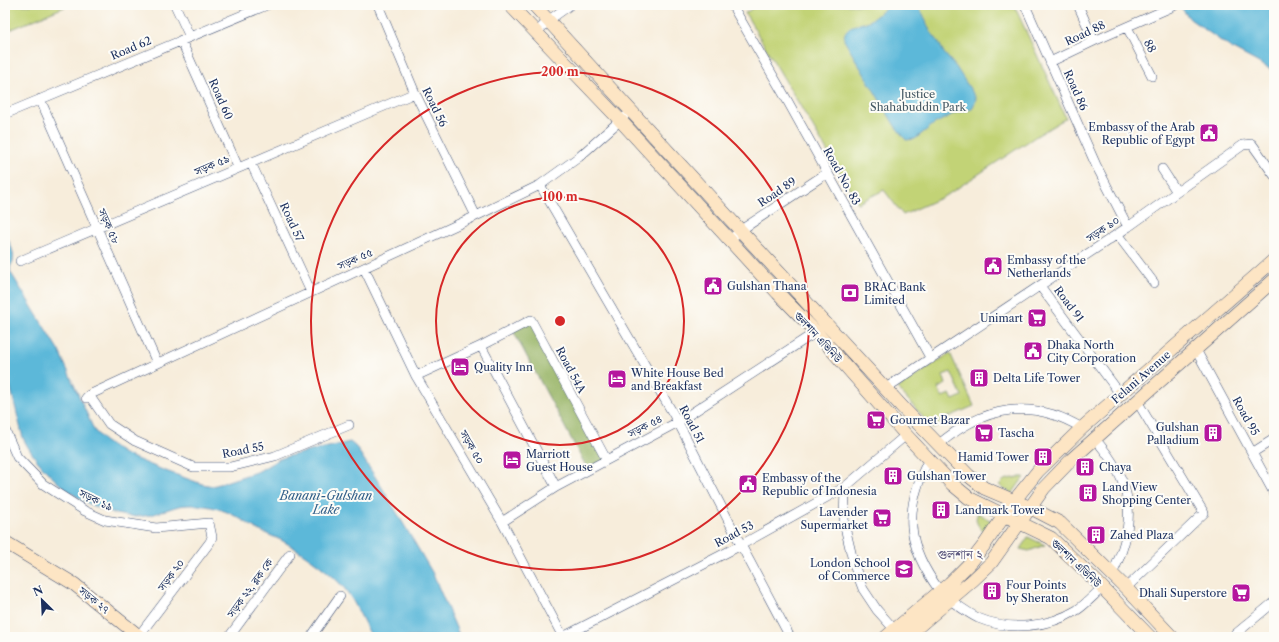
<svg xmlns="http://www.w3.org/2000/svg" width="1279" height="642" viewBox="0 0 1279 642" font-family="'Libre Caslon Text','Noto Serif Bengali',serif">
<rect width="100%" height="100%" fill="#fdfcf7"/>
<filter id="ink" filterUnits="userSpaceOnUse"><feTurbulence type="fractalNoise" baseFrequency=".025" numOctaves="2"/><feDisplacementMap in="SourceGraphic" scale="8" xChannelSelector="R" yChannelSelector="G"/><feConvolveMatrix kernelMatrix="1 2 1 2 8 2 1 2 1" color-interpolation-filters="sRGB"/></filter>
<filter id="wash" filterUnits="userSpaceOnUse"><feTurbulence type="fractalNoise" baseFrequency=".012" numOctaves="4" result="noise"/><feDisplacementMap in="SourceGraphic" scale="16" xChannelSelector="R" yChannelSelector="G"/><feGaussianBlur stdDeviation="0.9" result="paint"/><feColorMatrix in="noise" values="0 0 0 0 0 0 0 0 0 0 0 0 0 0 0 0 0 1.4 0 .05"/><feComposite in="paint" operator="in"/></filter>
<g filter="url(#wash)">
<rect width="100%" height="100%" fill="#f7eddb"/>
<path fill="#c2d376" stroke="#6e816a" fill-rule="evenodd" d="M5 5H69L5 32Z
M758 5H1014L1066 118 1035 137 947 195 903 215 884 190 858 203 745 13Z
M950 353 974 406 946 418 933 429 898 388ZM951 372 962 396 953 400 950 394 942 397 938 388 946 384 943 375Z
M1018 477H1024L1012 494 999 485 1004 480Z
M978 513 993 522 985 533C979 527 973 521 978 513Z
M1028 537 1045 545 1029 551 1020 549Z"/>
<path fill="#99b567" stroke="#5a7262" d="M531 320 606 459 588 470 512 329Z"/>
<path fill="#5bb8d9" stroke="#3b749c" d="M889 5H916L923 14 930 31 938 41 944 53 956 67 976 98 975 102 972 109 955 113 944 119 934 124 915 139 906 140 895 126 844 40C844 24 857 26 869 21 876 17 883 10 889 5Z
M1179 5H1274V71L1231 48 1190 19Z
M5 234C9 242 15 251 13 261 11 266 9 267 11 273L59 351 94 430 104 441 124 454 163 470 202 484 213 486 259 471 279 459 289 456 350 442 356 447 381 486 432 572 460 637H372C363 622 356 603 345 589 332 573 306 555 288 544 279 538 268 535 258 530 244 521 231 512 215 508 204 505 190 504 179 506 167 509 155 515 144 516 96 521 43 479 23 438L5 365Z"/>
</g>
<g filter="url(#ink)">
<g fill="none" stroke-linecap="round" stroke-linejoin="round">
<g stroke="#3c4c71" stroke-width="10">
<path id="street" d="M175 5 190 37
M378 5 415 93 476 216
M732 5 787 100 931 359
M1025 5 1096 165 1128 227
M1078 5 1094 41
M1127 27 1152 76
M536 33 549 20 570 5
M181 40 238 167
M1050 62 1094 41 1174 6
M40 99 157 363
M5 114 267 5
M251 163 311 292
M1162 169 1177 192
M540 185 678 422 741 545 790 637
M1117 234 1154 283
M729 241 741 230 827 173
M20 261 415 93
M364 268 416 376 502 522 563 637
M1040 286 1121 395
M481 346 556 487
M1196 350 1274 493
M416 376 481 346 531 320 606 459
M886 388 1128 227 1243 145 1252 144 1274 175
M89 395 109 424 135 441 193 467H230L275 456 349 425
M86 398 89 395 476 216 540 185 579 157 624 117
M5 430 17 457 43 484 85 511 105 520 156 528 209 523 212 537 210 542 138 637
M1094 438C1134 482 1138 522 1112 574
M938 445C982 407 1031 397 1082 428
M1252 453 1274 439
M929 459C903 510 906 546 940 591
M845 487 844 523 854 565 863 589 877 610 894 629
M502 522 556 487 678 422 816 332
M1126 588 1204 513 1137 401
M950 600C959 606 968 613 978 618 1009 631 1048 628 1077 610 1086 604 1094 595 1102 588
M229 637 290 554
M311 637 340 596
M563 637 741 545 845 487 906 435
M1232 637 1274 602"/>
</g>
<g stroke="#3c4c71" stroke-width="14">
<path id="secondary" d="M510 5 620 120 778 293 816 332 906 435 952 484 969 498 1051 538 1096 581 1150 637
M534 5 905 410 969 476 984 488 1031 508 1060 523 1126 588 1172 637
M5 542 74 584 140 637
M886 637 950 583 971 562 985 544 1014 501 1038 471 1082 428 1274 260
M906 637 973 580 991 563 1044 488 1072 459 1274 280"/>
</g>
<use href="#street" stroke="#fff" stroke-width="9"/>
<use href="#secondary" stroke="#fde5c4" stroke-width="13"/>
</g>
</g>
<g fill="none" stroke="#d62828" stroke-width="2">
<circle cx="560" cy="321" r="124"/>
<circle cx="560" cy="321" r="249"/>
</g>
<defs>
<g id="civic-square" transform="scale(1)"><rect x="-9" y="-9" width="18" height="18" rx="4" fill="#b5179e" stroke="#fdfcf7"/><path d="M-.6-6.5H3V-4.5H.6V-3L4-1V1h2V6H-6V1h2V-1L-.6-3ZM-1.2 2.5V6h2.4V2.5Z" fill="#fff"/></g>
<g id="bank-square" transform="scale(1)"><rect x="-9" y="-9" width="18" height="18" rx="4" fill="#b5179e" stroke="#fdfcf7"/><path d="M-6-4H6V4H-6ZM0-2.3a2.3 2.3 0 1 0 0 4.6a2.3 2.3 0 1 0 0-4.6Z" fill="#fff"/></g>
<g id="supermarket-square" transform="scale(1)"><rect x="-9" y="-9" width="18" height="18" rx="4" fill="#b5179e" stroke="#fdfcf7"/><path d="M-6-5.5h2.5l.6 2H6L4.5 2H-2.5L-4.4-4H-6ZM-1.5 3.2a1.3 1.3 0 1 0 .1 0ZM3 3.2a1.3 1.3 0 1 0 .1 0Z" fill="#fff"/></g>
<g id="hotel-square" transform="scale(1)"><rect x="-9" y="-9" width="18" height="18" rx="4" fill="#b5179e" stroke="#fdfcf7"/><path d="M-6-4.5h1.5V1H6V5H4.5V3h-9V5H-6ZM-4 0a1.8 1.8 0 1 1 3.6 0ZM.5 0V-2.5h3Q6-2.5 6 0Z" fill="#fff"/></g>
<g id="building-square" transform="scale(1)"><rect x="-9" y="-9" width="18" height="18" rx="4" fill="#b5179e" stroke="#fdfcf7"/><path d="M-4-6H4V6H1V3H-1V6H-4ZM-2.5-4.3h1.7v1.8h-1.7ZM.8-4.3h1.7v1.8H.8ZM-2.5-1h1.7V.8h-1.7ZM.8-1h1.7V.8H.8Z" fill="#fff"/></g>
<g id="university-square" transform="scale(1)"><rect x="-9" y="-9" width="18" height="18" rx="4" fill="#b5179e" stroke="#fdfcf7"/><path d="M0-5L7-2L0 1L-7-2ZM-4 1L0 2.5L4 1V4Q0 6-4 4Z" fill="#fff"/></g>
</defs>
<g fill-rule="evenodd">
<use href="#civic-square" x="1209" y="133"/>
<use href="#civic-square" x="993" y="266"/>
<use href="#civic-square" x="713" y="286"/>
<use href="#bank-square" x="850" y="293"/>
<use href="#supermarket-square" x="1037" y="318"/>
<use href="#civic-square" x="1033" y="351"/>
<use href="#hotel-square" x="460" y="367"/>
<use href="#building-square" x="979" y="378"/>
<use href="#hotel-square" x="617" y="379"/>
<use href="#supermarket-square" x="876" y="420"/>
<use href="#supermarket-square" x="984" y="433"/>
<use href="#building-square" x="1213" y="433"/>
<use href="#building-square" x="1043" y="457"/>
<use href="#hotel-square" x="512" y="460"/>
<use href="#building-square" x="1085" y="467"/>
<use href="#building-square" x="893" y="476"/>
<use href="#civic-square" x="748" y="484"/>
<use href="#building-square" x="1088" y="493"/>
<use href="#building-square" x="941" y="510"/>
<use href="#supermarket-square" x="882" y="518"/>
<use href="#building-square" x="1096" y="535"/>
<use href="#university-square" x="904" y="569"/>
<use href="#building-square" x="992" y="591"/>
<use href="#supermarket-square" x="1241" y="593"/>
</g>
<g text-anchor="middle" stroke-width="4" stroke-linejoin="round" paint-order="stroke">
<g font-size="11" fill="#1b2f5e" stroke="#fdfcf7">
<text transform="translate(1085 33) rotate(-25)" y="4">Road 88</text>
<text transform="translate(1150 46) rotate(63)" y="4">88</text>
<text transform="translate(131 48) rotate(-23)" y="4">Road 62</text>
<text transform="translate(1076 90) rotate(66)" y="4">Road 86</text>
<text transform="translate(221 99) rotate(66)" y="4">Road 60</text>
<text transform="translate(435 107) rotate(64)" y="4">Road 56</text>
<text transform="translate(212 165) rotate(-23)" y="4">সড়ক ৫৯</text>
<text transform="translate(842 176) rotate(61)" y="4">Road No. 83</text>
<text transform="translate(777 192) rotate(-34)" y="4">Road 89</text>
<text transform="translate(292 222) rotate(65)" y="4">Road 57</text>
<text transform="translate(109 226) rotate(66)" y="4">সড়ক ৫৮</text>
<text transform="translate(1103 229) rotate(-34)" y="4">সড়ক ৯০</text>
<text transform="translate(355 259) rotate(-24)" y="4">সড়ক ৫৫</text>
<text transform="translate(1069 304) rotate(53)" y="4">Road 91</text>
<text transform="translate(818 337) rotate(48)" y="4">গুলশান এভিনিউ</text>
<text transform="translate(571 370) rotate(62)" y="4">Road 54A</text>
<text transform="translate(1141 377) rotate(-41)" y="4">Felani Avenue</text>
<text transform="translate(1246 416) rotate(61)" y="4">Road 95</text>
<text transform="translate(692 424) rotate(62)" y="4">Road 51</text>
<text transform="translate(645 426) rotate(-27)" y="4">সড়ক ৫৪</text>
<text transform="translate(472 447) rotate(60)" y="4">সড়ক ৫০</text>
<text transform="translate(243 450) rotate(-11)" y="4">Road 55</text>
<text transform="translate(96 500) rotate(26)" y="4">সড়ক ১৯</text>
<text transform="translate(734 534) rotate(-28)" y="4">Road 53</text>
<text transform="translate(1076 563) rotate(44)" y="4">গুলশান এভিনিউ</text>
<text transform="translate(171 575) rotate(-53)" y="4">সড়ক ২০</text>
<text transform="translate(250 588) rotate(-54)" y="4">সড়ক ২২, ব্লক কে</text>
<text transform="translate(94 600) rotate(39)" y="4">সড়ক ২৭</text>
</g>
<g font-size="11" fill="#455864" stroke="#fdfcf7">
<text x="918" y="98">Justice<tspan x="918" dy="13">Shahabuddin Park</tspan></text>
</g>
<g font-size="11" fill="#1b2f5e" stroke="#fdfcf7" text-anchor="start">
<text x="1195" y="131" text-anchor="end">Embassy of the Arab<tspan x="1195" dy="13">Republic of Egypt</tspan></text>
<text x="1007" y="264">Embassy of the<tspan x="1007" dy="13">Netherlands</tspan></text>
<text x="727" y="290">Gulshan Thana</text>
<text x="864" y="291">BRAC Bank<tspan x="864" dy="13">Limited</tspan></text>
<text x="1023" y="322" text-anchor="end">Unimart</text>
<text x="1047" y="349">Dhaka North<tspan x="1047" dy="13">City Corporation</tspan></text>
<text x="474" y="371">Quality Inn</text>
<text x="631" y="377">White House Bed<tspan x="631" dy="13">and Breakfast</tspan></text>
<text x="993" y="382">Delta Life Tower</text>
<text x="890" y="424">Gourmet Bazar</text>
<text x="1199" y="431" text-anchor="end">Gulshan<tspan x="1199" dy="13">Palladium</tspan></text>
<text x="998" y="437">Tascha</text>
<text x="526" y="458">Marriott<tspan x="526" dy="13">Guest House</tspan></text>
<text x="1029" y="461" text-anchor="end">Hamid Tower</text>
<text x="1099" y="471">Chaya</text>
<text x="907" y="480">Gulshan Tower</text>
<text x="762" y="482">Embassy of the<tspan x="762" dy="13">Republic of Indonesia</tspan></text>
<text x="1102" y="491">Land View<tspan x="1102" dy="13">Shopping Center</tspan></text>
<text x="955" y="514">Landmark Tower</text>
<text x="868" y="516" text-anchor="end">Lavender<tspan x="868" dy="13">Supermarket</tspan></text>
<text x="1110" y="539">Zahed Plaza</text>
<text x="890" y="567" text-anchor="end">London School<tspan x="890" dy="13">of Commerce</tspan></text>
<text x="1006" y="589">Four Points<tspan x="1006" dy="13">by Sheraton</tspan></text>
<text x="1227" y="597" text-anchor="end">Dhali Superstore</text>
</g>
<g font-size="12" font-style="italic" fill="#315f89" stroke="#fdfcf7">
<text x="326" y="500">Banani-Gulshan<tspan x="326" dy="14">Lake</tspan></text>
</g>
<g font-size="13" fill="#5c587e" stroke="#fdfcf7">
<text x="960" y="559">গুলশান ২</text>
</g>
</g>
<circle cx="560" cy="321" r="6" fill="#d62828" stroke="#fdfcf7" stroke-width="2"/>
<g font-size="12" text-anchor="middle" font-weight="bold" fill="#d62828" stroke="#fdfcf7" stroke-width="4" stroke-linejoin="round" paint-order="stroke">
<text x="560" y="76">200 m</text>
<text x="560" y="201">100 m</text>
</g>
<rect width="1279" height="642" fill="none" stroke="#fdfcf7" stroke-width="20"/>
<g transform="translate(42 600) rotate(336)" stroke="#fdfcf7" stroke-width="3" paint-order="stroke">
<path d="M0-3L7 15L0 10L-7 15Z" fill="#1b2f5e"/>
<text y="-6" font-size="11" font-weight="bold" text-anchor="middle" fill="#1b2f5e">N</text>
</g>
</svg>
